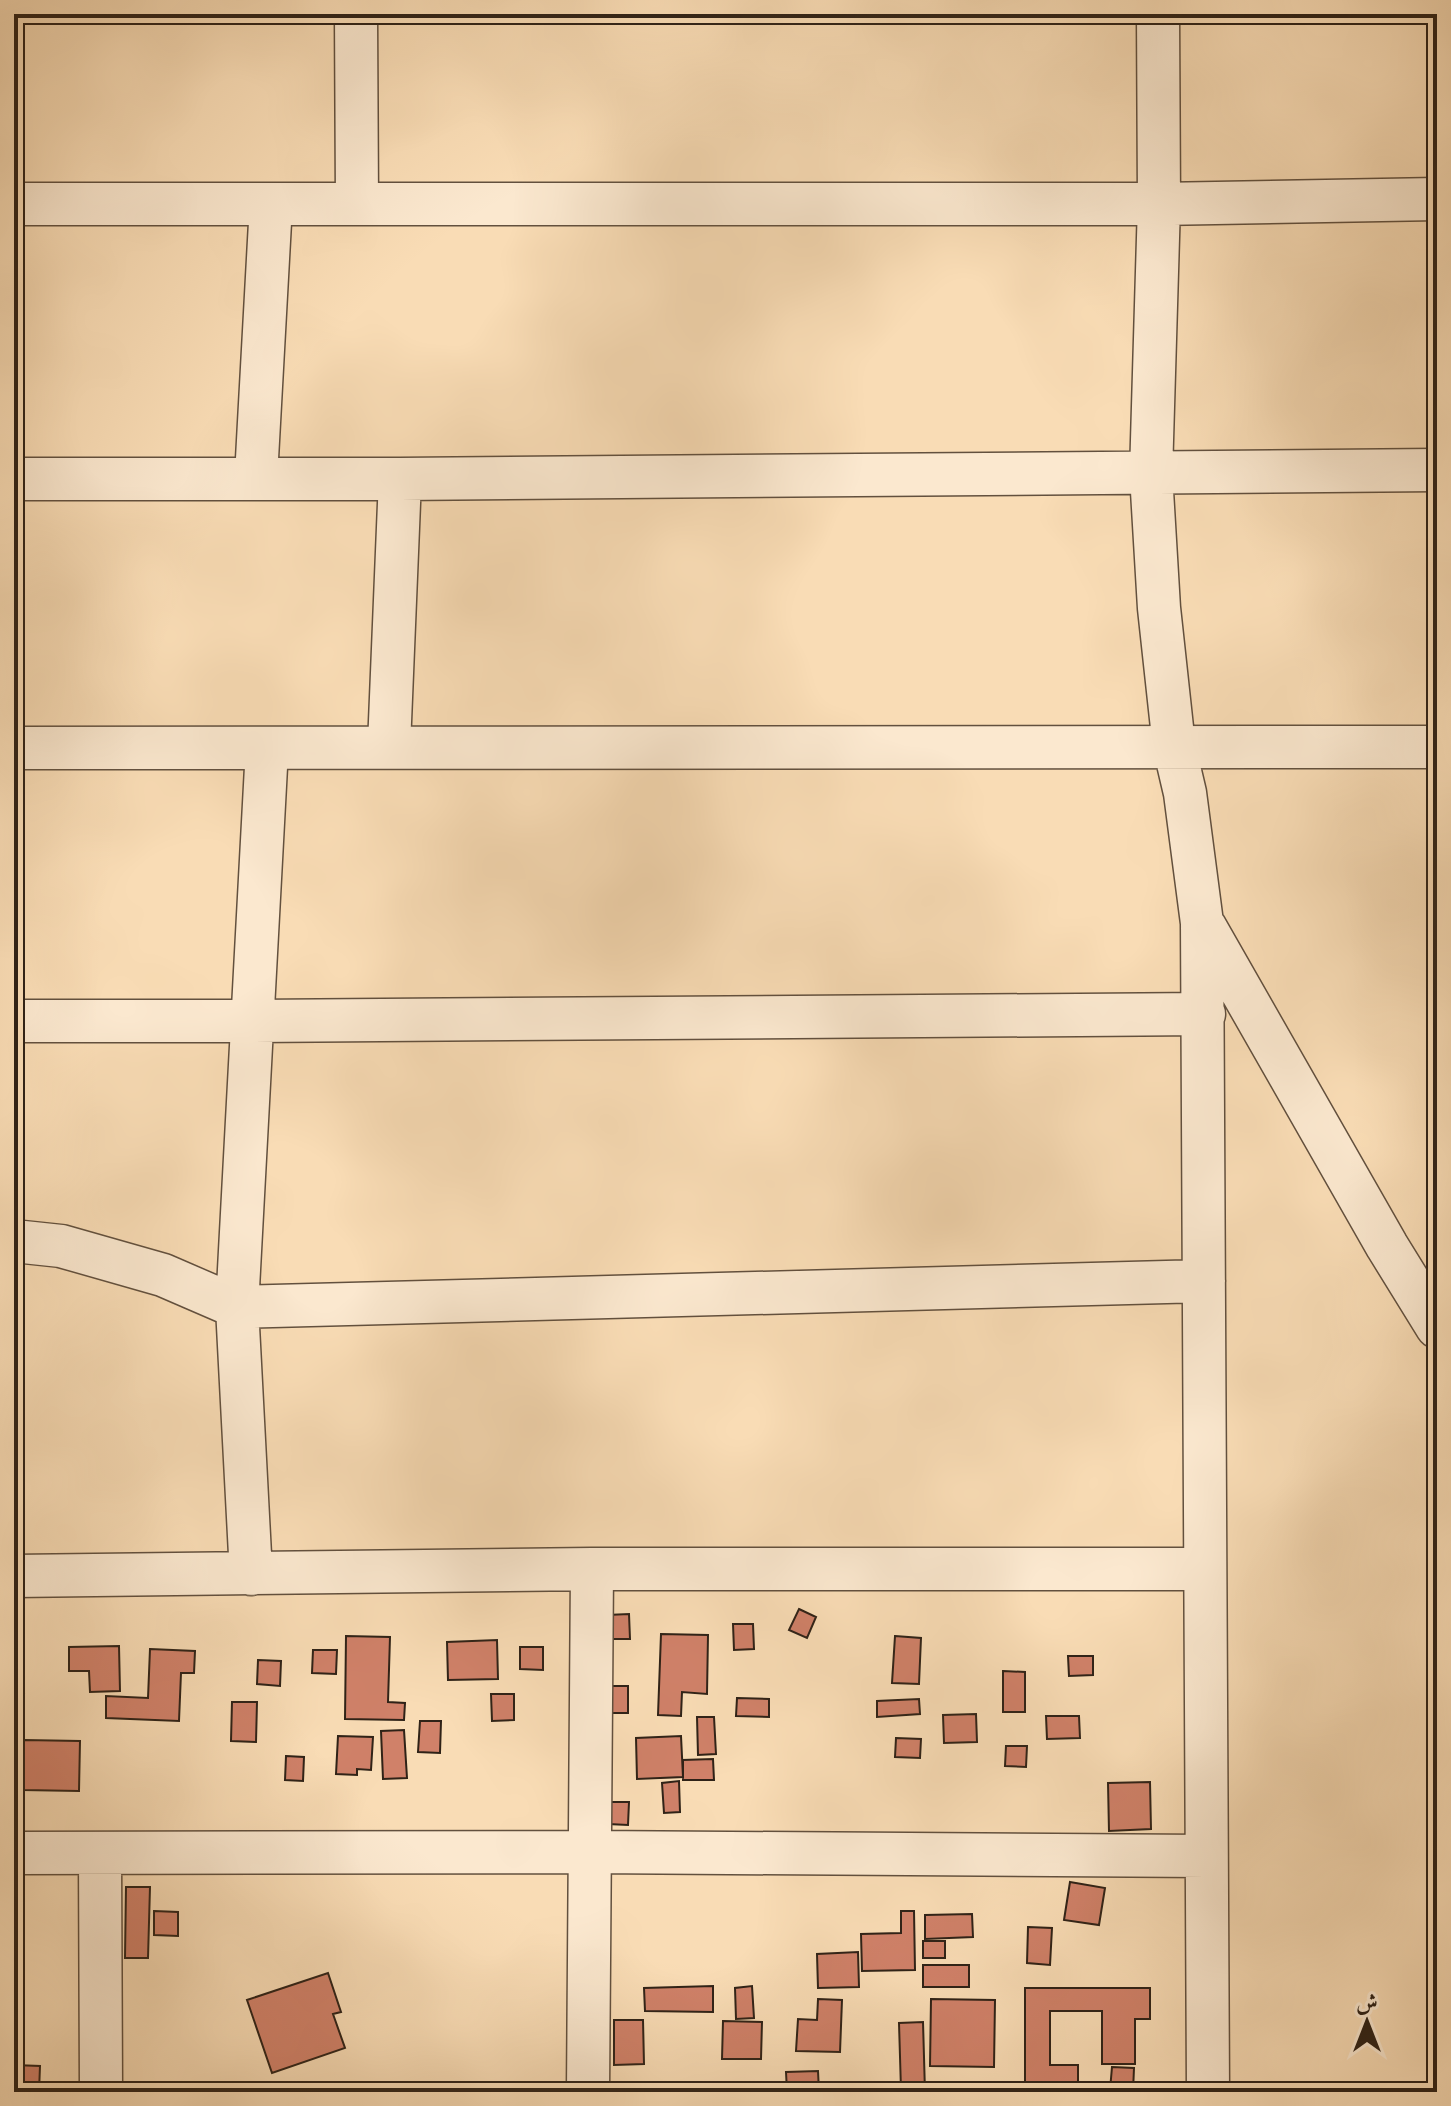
<svg xmlns="http://www.w3.org/2000/svg" width="1451" height="2106" viewBox="0 0 1451 2106" font-family="'IM FELL Double Pica',Amiri,serif">
<rect width="100%" height="100%" fill="#f9dcb5"/>
<filter id="stains"><feTurbulence type="fractalNoise" baseFrequency=".0025" numOctaves="4"/><feColorMatrix values="0 0 0 0 .2 0 0 0 0 .09 0 0 0 0 .02 0 0 0 .5 -.17"/></filter>
<radialGradient id="worn" r=".72"><stop offset=".6" stop-color="#630" stop-opacity="0"/><stop offset="1" stop-color="#630" stop-opacity=".3"/></radialGradient>
<path fill="#d08169" stroke="#2f2217" stroke-width="2" d="M14 1511 24 1512 22 1549H14Z
M799 1609 816 1617 807 1638 789 1630Z
M629 1614 630 1639H608L607 1615Z
M733 1624H753L754 1649 734 1650Z
M661 1634 708 1635 707 1694 682 1692 681 1716 658 1715Z
M346 1636 390 1637 388 1702 405 1703 404 1720 345 1719Z
M895 1636 921 1638 919 1684 892 1683Z
M497 1640 498 1679 448 1680 447 1642Z
M119 1646 120 1691 90 1692 89 1671H69V1647Z
M520 1647H543V1670L520 1669Z
M150 1649 195 1651 194 1673H181L179 1721 106 1718V1696L148 1698Z
M313 1650H337L336 1674 312 1673Z
M1068 1656H1093V1675L1069 1676Z
M258 1660 281 1661 280 1686 257 1684Z
M1003 1671 1025 1672V1712H1003Z
M610 1686H628V1713H609Z
M14 1693 24 1694 22 1721 14 1720Z
M491 1694H514V1720L492 1721Z
M737 1698 769 1699V1717L736 1716Z
M919 1699 920 1714 877 1717V1701Z
M232 1702H257L256 1742 231 1741Z
M976 1714 977 1742 944 1743 943 1715Z
M1046 1716H1079L1080 1738 1047 1739Z
M697 1717H714L716 1754 698 1755Z
M420 1721H441L440 1753 418 1752Z
M404 1730 407 1778 383 1779 381 1731Z
M338 1736 373 1737 371 1770 357 1769V1775L336 1774Z
M681 1736 683 1777 637 1779 636 1738Z
M896 1738 921 1739 920 1758 895 1757Z
M24 1740 80 1741 79 1791 23 1790Z
M1006 1746H1027L1026 1767 1005 1766Z
M286 1756 304 1757 303 1781 285 1780Z
M713 1759 714 1780H683V1760Z
M679 1781 680 1812 664 1813 662 1783Z
M1150 1782 1151 1829 1109 1831 1108 1783Z
M609 1802H629L628 1825 608 1824Z
M1070 1882 1105 1888 1099 1925 1064 1920Z
M126 1887H150L148 1958H125Z
M154 1911 178 1912V1936L154 1935Z
M901 1911H914L915 1970 862 1971 861 1934 901 1933Z
M972 1914 973 1937 925 1939V1915Z
M1028 1927 1052 1928 1050 1965 1027 1963Z
M923 1941H945V1958H923Z
M858 1952 859 1987 818 1988 817 1954Z
M923 1965H969V1987H923Z
M328 1973 341 2012 333 2014 345 2048 272 2073 247 2000Z
M713 1986V2012L645 2011 644 1988Z
M752 1986 754 2018 736 2019 735 1988Z
M1025 1988H1150V2019H1135V2064H1102V2011H1050V2065H1078V2092H1025Z
M818 1999 842 2000 840 2052 796 2051 798 2019 817 2020Z
M931 1999 995 2000 994 2067 930 2066Z
M614 2020H643L644 2064 614 2065Z
M723 2021 762 2022 761 2059H722Z
M923 2022 925 2092H851L901 2090 899 2023Z
M14 2065 40 2066 39 2092H14Z
M1112 2067 1134 2068 1133 2092 1110 2090Z
M818 2071 819 2092H787L786 2072Z"/>
<g fill="none" stroke-linecap="round" stroke-linejoin="round">
<g stroke="#62503e" stroke-width="45">
<path id="minor" d="M356 14 357 204
M1158 14 1159 204 1151 474 1159 608 1174 746 1185 793 1202 923 1208 2092
M14 204H1159L1437 199
M256 477 271 204
M14 479H400L1437 470
M389 746 400 479
M14 748 1437 747
M1205 927 1387 1246 1437 1327
M14 1021H251L1204 1014
M14 1241 61 1246 163 1275 237 1307 1204 1281
M251 1574 237 1307 267 748
M14 1576 592 1569H1205
M14 1853 591 1852 1206 1856
M100 1854 101 2092
M588 2092 592 1569"/>
</g>
<use href="#minor" stroke="#fbe8cf" stroke-width="42"/>
</g>
<rect width="1451" height="2106" fill="none" stroke="#f9dcb5" stroke-width="48"/>
<rect x="16" y="16" width="1419" height="2074" fill="none" stroke="#2f2217" stroke-width="4"/>
<rect x="24" y="24" width="1403" height="2058" fill="none" stroke="#2f2217" stroke-width="2"/>
<g transform="translate(1367 2022)" stroke="#fbe8cf" stroke-width="6" paint-order="stroke">
<path d="M0-6L14 30L0 20L-14 30Z" fill="#2f2217"/>
<text y="-12" font-size="22" font-weight="bold" text-anchor="middle" fill="#2f2217">ش</text>
</g>
<rect width="100%" height="100%" filter="url(#stains)"/>
<rect width="100%" height="100%" fill="url(#worn)"/>
</svg>
